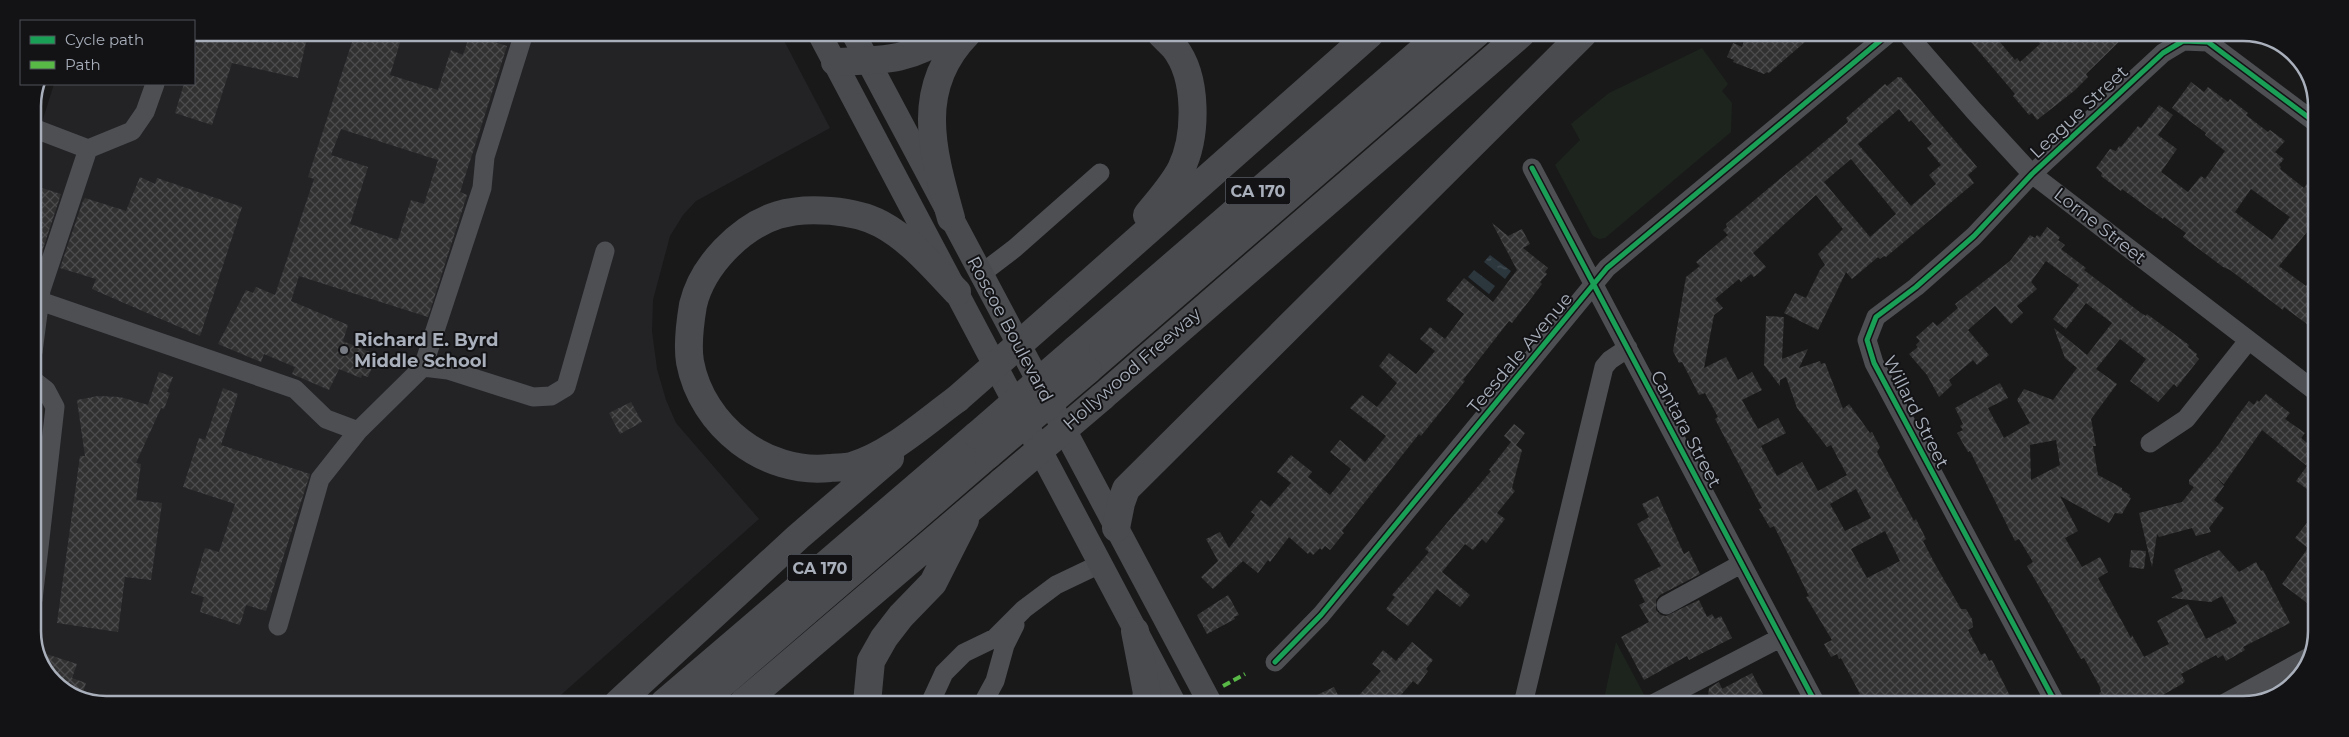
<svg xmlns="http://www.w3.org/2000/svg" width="2349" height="737" viewBox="0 0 2349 737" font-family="Montserrat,sans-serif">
<defs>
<pattern id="water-ripples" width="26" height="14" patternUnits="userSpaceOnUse" patternTransform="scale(1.25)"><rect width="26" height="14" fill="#2b363d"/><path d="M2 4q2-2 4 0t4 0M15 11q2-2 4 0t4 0" fill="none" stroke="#475157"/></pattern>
<pattern id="building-cross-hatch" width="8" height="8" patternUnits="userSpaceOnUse" patternTransform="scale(1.25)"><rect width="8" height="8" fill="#313132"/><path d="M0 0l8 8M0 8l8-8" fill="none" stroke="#4c4c4e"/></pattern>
</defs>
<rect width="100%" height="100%" fill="#19191a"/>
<path fill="#232326" d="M194 33H780L830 128 696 201 683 215 670 236 653 300 652 331 657 369 666 400 676 423 759 519 553 702H87L51 679 33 635V151L54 84H194Z"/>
<path fill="#1d241d" d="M1702 48 1728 84 1722 91 1732 103 1731 132 1605 238 1599 239 1593 236 1555 165 1580 140 1571 124 1609 93Z
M1616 642 1649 704H1603Z"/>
<path fill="url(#water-ripples)" d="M1490 255 1511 271 1505 279 1484 262Z
M1474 270 1495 286 1489 294 1468 277Z"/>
<path fill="url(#building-cross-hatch)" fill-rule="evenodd" d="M200 33 217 37 218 33H308L298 78 232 63 212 125 175 113 184 84H194V53Z
M355 33H403L390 75 438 90 451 50 463 55 470 34 507 46 460 192 467 195 428 317 299 276 291 301 348 325 343 341 377 355 368 377 362 375 361 378 339 369 329 390 292 374 295 367 264 354 261 362 218 344 246 290 253 293 256 287 275 295 314 179 308 177ZM341 129 438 160 424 204 411 200 398 240 350 224 368 167 331 155Z
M1746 34H1760L1813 35 1769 73 1767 72 1764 74 1733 62 1734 60 1727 57 1733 43 1742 47Z
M1965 35H1994L2015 60 2017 58 2020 62 2040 44 2039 42 2047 35H2126L2086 74 2088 77 2074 91 2037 120 2032 113 2029 115 2013 96 2015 94Z
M1898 77H1901L1977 167 1968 175 1974 183 1886 257 1884 256 1880 259 1878 257 1852 279 1846 272 1818 330 1784 313 1795 293 1806 298 1820 270 1825 265 1818 254 1843 229 1816 195 1753 253 1766 267 1754 277 1751 274 1741 282 1739 279 1715 299 1723 308 1714 315 1704 368 1726 357 1738 380 1752 372 1762 390 1742 400 1758 429 1778 418 1786 433 1761 446 1777 476 1802 462 1818 491 1847 475 1831 445 1827 447 1797 408 1786 377 1780 380V386L1764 365 1766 316 1784 317 1782 359 1808 349 1799 368 1820 361 1821 364 1825 363 1843 409 1849 404 1870 433 1872 432 1880 447 1877 452 1914 521 1916 519 1926 539 1923 541 1936 566 1961 609H1966L1972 619 1973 627 1968 630 1981 655 1985 653 1989 661 1992 660 2014 704H1911L1907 697 1893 704H1841L1860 694 1841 658 1839 659 1837 654 1831 657 1824 644 1832 640 1806 597 1809 596 1774 526 1770 528 1759 509 1762 508 1715 419 1718 417 1705 393 1699 395 1682 362 1679 363 1673 351 1686 277 1700 266 1696 262 1728 235 1723 230 1727 227 1726 224 1848 122 1846 118 1885 84 1887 86ZM1899 109 1909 122 1911 120 1932 144 1927 148 1941 165 1929 175 1936 184 1911 206 1858 144ZM1851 159 1896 214 1870 237 1824 182ZM1856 489 1871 518 1845 531 1830 504ZM1885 531 1900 561 1867 578 1851 549Z
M2191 82 2204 92 2208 87 2228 102 2230 99 2248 113 2246 115 2268 132 2270 130 2285 141 2275 152 2284 159 2279 165 2281 167 2280 169 2304 188 2316 172V221L2279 266 2306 286 2316 273 2315 330 2284 307 2283 310 2230 270 2223 267 2183 237 2186 233 2164 217 2163 219 2122 189 2121 191 2101 176 2102 173 2096 168 2110 149 2116 151 2119 146 2121 147 2138 126 2141 128 2159 105 2173 115 2158 135 2177 149 2161 172 2188 192 2201 176 2205 179 2225 151 2205 135 2206 133 2172 108ZM2251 189 2290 217 2272 240 2235 212Z
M140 177 155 184 157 178 242 207 200 336 92 289 96 279 60 268 83 201 85 198 126 211Z
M42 188 61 194 39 261 33 259V217Z
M1492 223 1508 236 1522 229 1530 244 1523 248 1548 268 1545 272 1547 274 1540 282 1542 284 1512 323 1509 321 1463 380 1465 381 1421 436 1419 434 1342 531 1344 533 1330 550 1325 546 1322 550 1320 548 1313 555 1310 552 1308 554 1289 537 1270 562 1268 560 1258 573 1243 561 1213 589 1201 577 1218 561 1206 539 1220 532 1229 548 1255 515 1251 512 1261 500 1270 507 1291 483 1277 472 1291 455 1312 472 1308 477 1330 495 1351 469 1330 452 1340 440 1365 462 1386 436 1350 408 1362 395 1377 407 1397 383 1379 366 1389 353 1416 374 1435 351 1420 339 1430 327 1445 339 1464 314 1446 300 1464 278 1493 302 1517 270Z
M2047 227 2060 237 2058 240 2065 245 2061 249 2086 268 2084 270 2141 313 2146 316 2147 314 2189 345 2188 347 2197 354 2196 356 2199 359 2177 387 2174 384 2158 402 2130 381 2146 359 2120 339 2096 369 2117 384 2091 419 2096 446H2093L2098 475 2122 488V490L2130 495 2129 497 2131 498 2122 514 2115 513 2109 523 2060 496 2078 531 2065 538 2082 567 2100 557 2108 572 2098 578 2131 638 2132 635 2144 657 2169 644 2157 621 2188 604 2206 639 2237 623 2222 596 2211 602 2171 598 2183 591 2174 570 2219 550 2239 572 2256 562 2261 571 2263 570 2290 623 2243 647 2245 650 2226 661 2223 655 2218 658 2216 655 2181 674 2185 681 2182 684 2147 704H2104L2099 693 2101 692 2100 687 2084 658 2081 659 2027 566 2033 562 2019 539 2015 541 1970 451 1968 452 1957 433 1963 430 1960 426 1963 424 1955 408 2000 383 2008 398 1988 408 2004 438 2030 423 2017 400 2024 389 2053 400 2077 368 2065 358 2054 328 2087 355 2112 323 2086 303 2066 329 2053 319 2079 285 2046 261 2031 282 2037 289 2017 306 2023 313 2011 324 1995 306 1968 330 1989 355 1977 365 1973 360 1949 380 1952 385 1939 397 1927 375 1909 354 1918 347 1916 345 1920 341 1916 337 1933 322 1937 326 1958 308 1955 304 2010 261 2030 235 2035 238 2037 235 2040 237ZM2056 440 2060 465 2031 480 2030 445Z
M159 372 173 377 167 392 170 393 164 409 161 408 136 463 141 464 136 500 162 503 151 580 125 577 118 632 57 623 80 456H85L77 400 98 396 120 397 148 405Z
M223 388 238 394 221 445 310 474 266 611 246 605 240 625 200 612 204 597 191 593 205 548 219 552 235 504 183 487 199 438 205 440Z
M2266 394 2290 413 2285 419 2305 433 2301 438 2315 449V495L2296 481 2307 466 2262 430 2224 484 2216 477 2224 486 2214 500 2224 508 2209 528 2211 532 2196 536 2192 528 2159 537 2157 534 2152 567 2139 513 2182 502 2194 487 2189 484V480L2219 444 2236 418 2249 401 2254 405 2257 400 2259 402Z
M631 402 642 422 620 434 609 413Z
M1514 424 1525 433 1516 445 1522 450 1512 488 1515 491 1497 513 1505 519 1486 543 1482 539 1473 550 1465 544 1442 572 1470 595 1460 607 1437 589 1408 626 1386 609 1395 597 1392 595 1429 552 1425 549 1491 471 1489 470 1511 442 1504 436Z
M1658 496 1684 554 1689 551 1700 574 1660 595 1656 600V610L1661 615 1666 616 1699 600 1707 617 1712 614 1715 619 1721 616 1732 638 1689 660 1687 656 1644 680 1621 637 1649 622 1639 605 1645 602 1634 580 1661 566 1637 524 1649 517 1642 504Z
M2314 514V594L2307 603 2282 584 2308 548 2295 538Z
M2131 550 2146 551 2144 569 2129 567Z
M1228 595 1239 615 1234 617 1235 619 1207 634 1197 615Z
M1412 642 1433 660 1426 669 1428 671 1418 685 1413 681 1394 703H1352L1381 671 1372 664 1383 650 1396 661Z
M40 652 77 664 72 678 86 683 81 698 51 679Z
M1752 673 1763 694 1757 697 1761 704H1694L1708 697 1709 688 1719 682 1722 689Z
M1334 687 1342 703H1300Z"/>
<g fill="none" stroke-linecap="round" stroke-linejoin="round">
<path stroke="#4d4f53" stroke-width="19" d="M1908 35 1974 111 2032 174 2315 391
M33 128 88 149 132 131 145 112 155 84
M1532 168 1816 704
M981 274 1015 248 1100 173
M40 301 295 389 326 419 358 431 423 367 448 370 533 397 551 396 566 387 605 251
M33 352 41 290 88 149
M423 367 482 188 485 157 524 33
M33 380 46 390 55 407 33 600
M2150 443 2186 419 2248 341
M1666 605 1741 564
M278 626 320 479 358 431
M1275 662 1321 615 1607 268 1887 35
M933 703 932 699 944 673 964 653 995 638 1024 609 1056 585 1100 564
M983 703 995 681 1005 645 1015 625
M1523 704 1604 367 1610 360 1628 348
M1653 704 1780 638
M2056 704 1874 363 1867 340 1876 317 1916 287 1974 236 2032 174 2163 53 2183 41 2208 42 2316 123
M2223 704 2309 657"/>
<path stroke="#4a4b4e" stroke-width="24" d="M819 33 1174 703
M853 33 1210 703"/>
<path stroke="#4a4b4f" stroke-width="28" d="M835 62C878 60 911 62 947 34
M1147 215C1159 200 1172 186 1181 169 1197 136 1198 77 1174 47 1170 43 1165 38 1161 34
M951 218C933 153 913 89 967 34
M1057 311 1370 34
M1076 349 1441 34
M1088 370 1476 34
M1102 397 1521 34
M957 399C924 423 891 454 852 466 845 468 837 467 830 468 765 475 702 426 690 362 687 344 690 323 693 305 702 266 740 227 778 215 807 206 855 210 881 224 911 240 935 269 957 292
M1116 528 1121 503 1126 489 1583 34
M1135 631 1147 693 1145 703
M618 703 798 537 890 458
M664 703 977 435
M700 703 988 455
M743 703 1002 482
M867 703 871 661 884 638 901 616 933 583 965 520"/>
<path stroke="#4a4b4f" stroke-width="28" d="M957 399 1057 311
M977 435 1076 349
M988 455 1088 370
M1002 482 1102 397"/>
<path stroke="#58b947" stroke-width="4" stroke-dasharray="8 4" stroke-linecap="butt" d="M1223 686 1245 674"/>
<g stroke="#131316" stroke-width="8">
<path id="cycleway" d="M1532 168 1816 704
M1275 662 1321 615 1607 268 1887 35
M2056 704 1874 363 1867 340 1876 317 1916 287 1974 236 2032 174 2163 53 2183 41 2208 42 2316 123"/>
</g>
<use href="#cycleway" stroke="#1a9f57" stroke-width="5"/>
</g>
<circle fill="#777b83" stroke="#131316" stroke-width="2" cx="344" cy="350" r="5"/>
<g text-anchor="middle" stroke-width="4" stroke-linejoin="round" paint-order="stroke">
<g fill="#131316" stroke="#7c818a" stroke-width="1">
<rect x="1225.5" y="177.5" width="65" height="27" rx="4"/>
<rect x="787.5" y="554.5" width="65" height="27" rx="4"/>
</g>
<g font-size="16" font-weight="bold" fill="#a9b0bb">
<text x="1258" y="197">CA 170</text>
<text x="820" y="574">CA 170</text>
</g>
<g font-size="18" fill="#a9b0bb" stroke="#131316">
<text transform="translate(2079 112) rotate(-43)" y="6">League Street</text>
<text transform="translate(2100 226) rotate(38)" y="6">Lorne Street</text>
<text transform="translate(1010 329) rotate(62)" y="6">Roscoe Boulevard</text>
<text transform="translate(1520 353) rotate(-50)" y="6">Teesdale Avenue</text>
<text transform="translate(1132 369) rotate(-41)" y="6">Hollywood Freeway</text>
<text transform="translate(1916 412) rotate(63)" y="6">Willard Street</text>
<text transform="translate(1686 429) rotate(62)" y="6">Cantara Street</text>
</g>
<g font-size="18" font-weight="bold" fill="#a9b0bb" stroke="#131316" text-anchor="start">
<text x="354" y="346">Richard E. Byrd<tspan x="354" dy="21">Middle School</tspan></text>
</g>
</g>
<path d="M0 0H2349V737H0ZM106 41H2243A65 65 0 0 1 2308 106V631A65 65 0 0 1 2243 696H106A65 65 0 0 1 41 631V106A65 65 0 0 1 106 41Z" fill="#131316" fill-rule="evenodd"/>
<path fill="none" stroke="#a9b0bb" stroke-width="2.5" d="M106 41H2243A65 65 0 0 1 2308 106V631A65 65 0 0 1 2243 696H106A65 65 0 0 1 41 631V106A65 65 0 0 1 106 41Z"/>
<rect x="20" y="20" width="175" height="65" fill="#131316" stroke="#4f5258"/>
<rect x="30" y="36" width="25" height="8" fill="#1a9f57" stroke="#4f5258"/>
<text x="65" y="45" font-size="15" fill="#a9b0bb">Cycle path</text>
<rect x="30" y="61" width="25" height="8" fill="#58b947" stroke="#4f5258"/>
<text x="65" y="70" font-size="15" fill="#a9b0bb">Path</text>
</svg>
